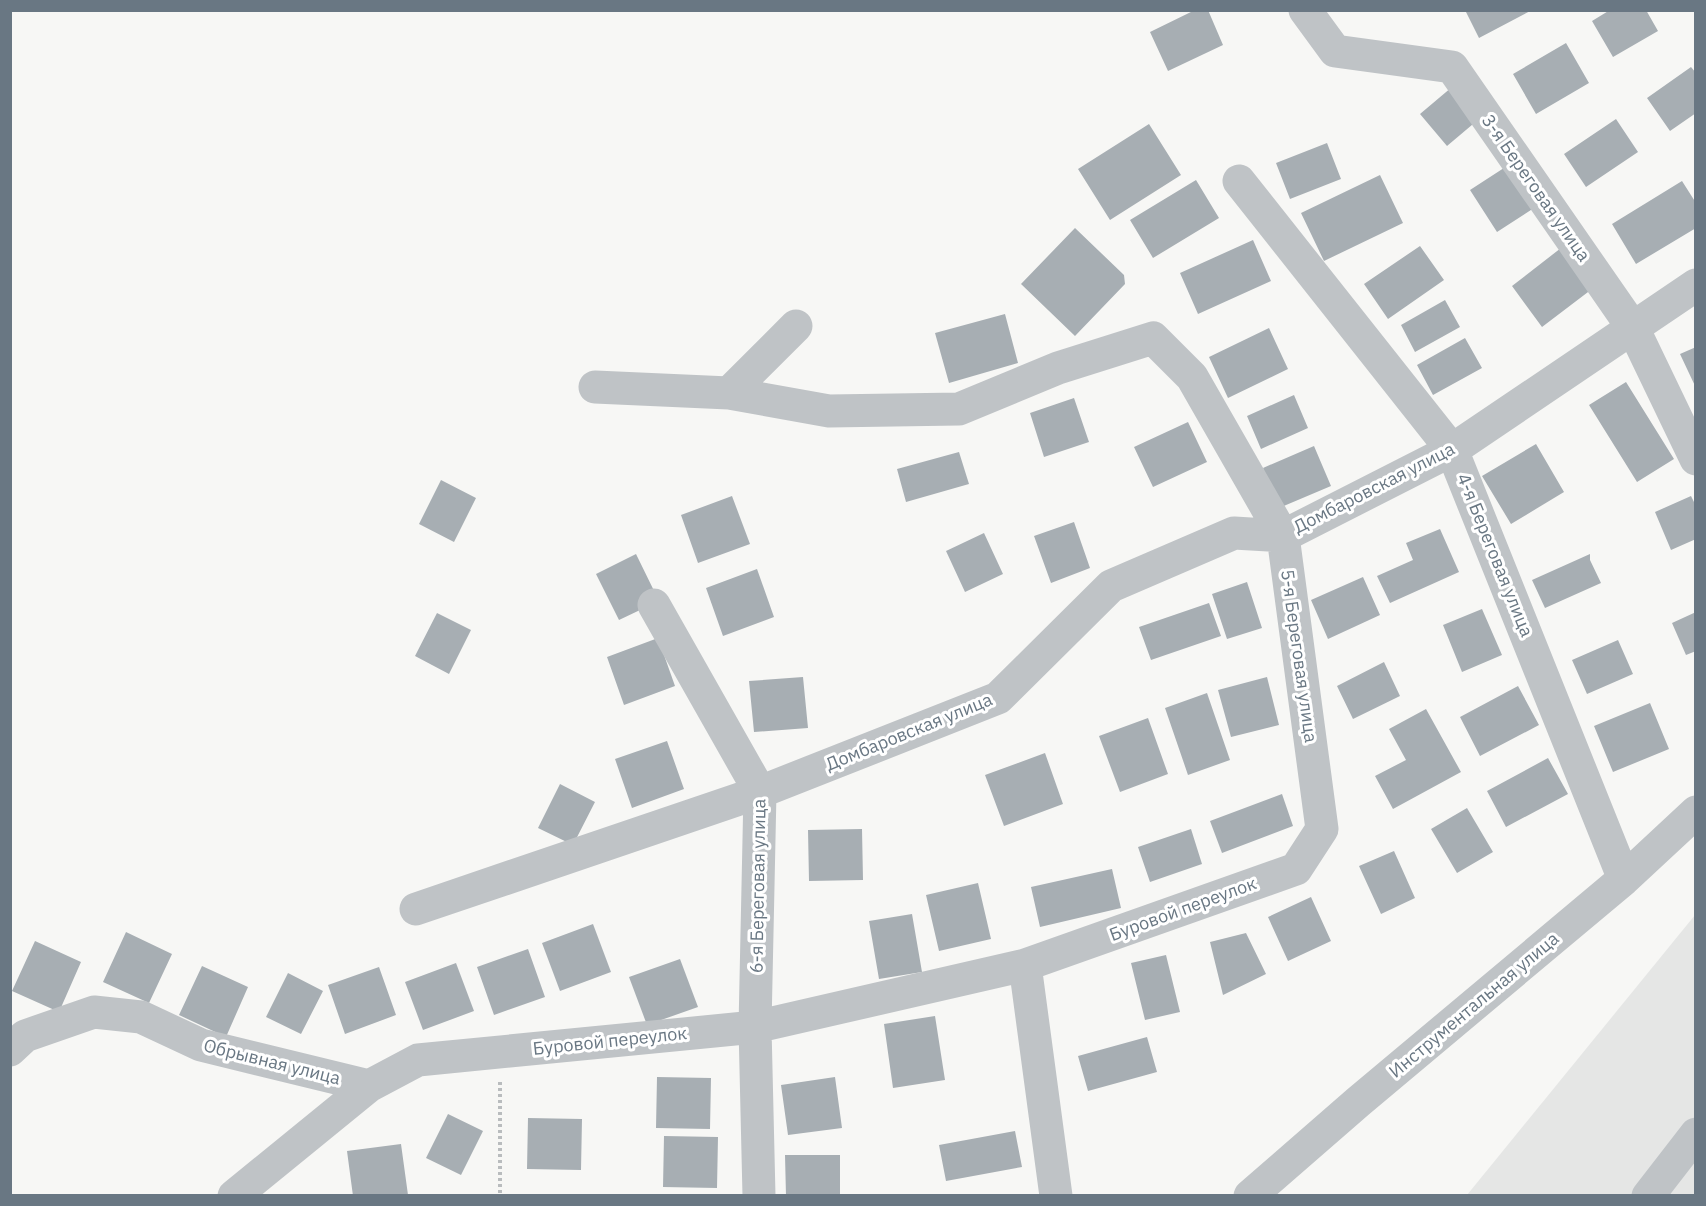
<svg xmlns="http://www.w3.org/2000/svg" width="1706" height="1206" viewBox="0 0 1706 1206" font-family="'IBM Plex Sans',sans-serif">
<rect width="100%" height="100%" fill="#f7f7f5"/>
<path fill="#e5e6e5" d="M1695 915V1195H1467Z"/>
<path fill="#a7aeb3" d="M1195 10H1208L1223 45 1168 71 1150 32Z
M1465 10H1532L1479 38Z
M1610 10H1646L1658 31 1613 57 1592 21Z
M1566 43 1589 83 1536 114 1513 74Z
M1691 67 1696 73V113L1670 131 1647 98Z
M1452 87 1479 119 1447 146 1420 114Z
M1616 119 1638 152 1586 187 1564 154Z
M1149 124 1181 175 1110 220 1078 169Z
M1327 143 1341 179 1290 199 1276 163Z
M1507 166 1534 208 1497 232 1470 190Z
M1380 175 1403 223 1324 261 1301 213Z
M1196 180 1219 218 1153 258 1130 220Z
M1682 181 1696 203V228L1636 264 1612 224Z
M1075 228 1124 275 1125 284 1075 336 1021 284Z
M1253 240 1271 281 1198 314 1180 273Z
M1420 246 1444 280 1388 319 1364 284Z
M1561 248 1592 289 1542 327 1512 286Z
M1445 300 1460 327 1415 352 1401 325Z
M1005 314 1018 363 949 383 935 333Z
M1269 328 1288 369 1228 398 1209 357Z
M1465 338 1482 368 1433 395 1417 365Z
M1696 347V388L1680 354Z
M1626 382 1674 459 1637 482 1589 405Z
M1294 395 1308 428 1261 449 1247 416Z
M1074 398 1089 442 1044 457 1030 413Z
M1188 422 1207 462 1153 487 1134 447Z
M1536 444 1564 492 1511 524 1482 476Z
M1314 446 1331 486 1279 508 1263 468Z
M959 452 969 484 906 502 897 469Z
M441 480 476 498 454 542 419 524Z
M732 496 750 544 698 563 681 515Z
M1691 496 1696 506V539L1671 550 1655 512Z
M1074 522 1090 568 1051 583 1034 536Z
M1440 529 1459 572 1390 603 1377 576 1413 560 1406 543Z
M984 533 1003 574 965 592 946 551Z
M636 554 659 601 619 620 596 574Z
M1590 554V560L1601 583 1545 608 1532 580Z
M757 569 774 617 723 636 706 588Z
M1363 577 1380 615 1328 639 1311 600Z
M1247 582 1262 628 1227 639 1212 594Z
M1209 603 1221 636 1151 660 1139 627Z
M1482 609 1502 655 1462 672 1443 625Z
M1696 612V651L1686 655 1672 623Z
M437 613 471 630 449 674 415 656Z
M658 638 675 686 624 705 607 657Z
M1618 640 1633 674 1587 694 1572 660Z
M1384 662 1400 696 1353 719 1337 686Z
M803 677 808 728 754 732 749 681Z
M1267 677 1279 725 1231 737 1218 690Z
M1518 686 1539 725 1480 756 1460 717Z
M1207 693 1230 760 1188 775 1165 708Z
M1650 703 1669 749 1613 772 1594 726Z
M1426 709 1461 772 1393 809 1375 776 1406 760 1389 729Z
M1148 718 1168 774 1120 792 1099 736Z
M667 741 684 789 632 808 615 759Z
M1045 753 1063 804 1004 826 985 775Z
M1548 758 1568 794 1506 827 1487 791Z
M560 784 595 802 573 845 538 828Z
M1282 794 1293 826 1222 853 1210 821Z
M1467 808 1493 852 1457 873 1431 829Z
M862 829 863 880 809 881 808 830Z
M1191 829 1202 864 1150 882 1138 847Z
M1394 851 1415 898 1381 914 1359 866Z
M1112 869 1121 908 1040 927 1031 887Z
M978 883 991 939 939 951 926 895Z
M1311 897 1331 941 1288 961 1268 917Z
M912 914 922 972 879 979 869 921Z
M593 924 611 972 560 991 542 943Z
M126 932 172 954 149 1003 103 982Z
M1246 933 1266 974 1223 995 1210 942Z
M35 941 81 962 59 1012 12 991Z
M528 949 545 997 494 1015 477 967Z
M1166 955 1180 1012 1145 1020 1131 963Z
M680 959 698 1007 647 1025 629 977Z
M456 963 474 1011 423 1030 405 982Z
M202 966 248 987 226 1037 179 1015Z
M379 967 396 1015 345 1034 328 985Z
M288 973 323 991 301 1034 266 1017Z
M935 1016 945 1080 893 1088 884 1024Z
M1147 1037 1157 1072 1088 1091 1078 1056Z
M657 1077 711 1078 710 1129 656 1128Z
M835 1077 842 1128 788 1135 781 1085Z
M448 1114 483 1131 461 1175 426 1158Z
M528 1118 582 1119 581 1170 527 1169Z
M1015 1131 1022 1167 946 1181 939 1145Z
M664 1136 718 1137 717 1188 663 1187Z
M401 1144 408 1195 353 1196 347 1151Z
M785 1155H840V1196H786Z"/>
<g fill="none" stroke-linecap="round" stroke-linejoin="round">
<path stroke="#b9bcbe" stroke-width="4" stroke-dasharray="3 3" stroke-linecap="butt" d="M500 1082V1196"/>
<path stroke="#bfc3c6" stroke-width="33" d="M1305 10 1335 51 1452 67 1633 328 1696 459
M1239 181 1452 450 1624 879
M729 393 796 326
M654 605 760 792 755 1027 759 1196
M416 909 760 792 998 698 1111 586 1234 533 1283 536 1452 450 1696 285
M1025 965 1056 1196
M10 1050 25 1036 94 1012 141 1017 201 1045 369 1086
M234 1196 369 1086 418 1060 755 1027 1025 965 1296 869 1322 829 1283 536 1192 377 1153 338 1058 368 959 409 829 411 729 393 595 387
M1250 1196 1358 1102 1624 879 1696 812
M1648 1196 1696 1134"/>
</g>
<g text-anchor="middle" stroke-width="6" stroke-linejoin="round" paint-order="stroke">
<g font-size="18" fill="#697783" stroke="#fff">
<text transform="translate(1536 188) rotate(55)" y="6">3-я Береговая улица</text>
<text transform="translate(1374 488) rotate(-27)" y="6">Домбаровская улица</text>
<text transform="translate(1495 555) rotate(68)" y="6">4-я Береговая улица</text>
<text transform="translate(1299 656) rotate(82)" y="6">5-я Береговая улица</text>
<text transform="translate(909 732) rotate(-22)" y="6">Домбаровская улица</text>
<text transform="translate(758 886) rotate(-89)" y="6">6-я Береговая улица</text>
<text transform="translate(1183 909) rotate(-20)" y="6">Буровой переулок</text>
<text transform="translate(1474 1005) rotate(-40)" y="6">Инструментальная улица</text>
<text transform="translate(610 1041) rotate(-6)" y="6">Буровой переулок</text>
<text transform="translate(272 1062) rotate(14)" y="6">Обрывная улица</text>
</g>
</g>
<rect width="1706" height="1206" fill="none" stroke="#697783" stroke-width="24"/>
</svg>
